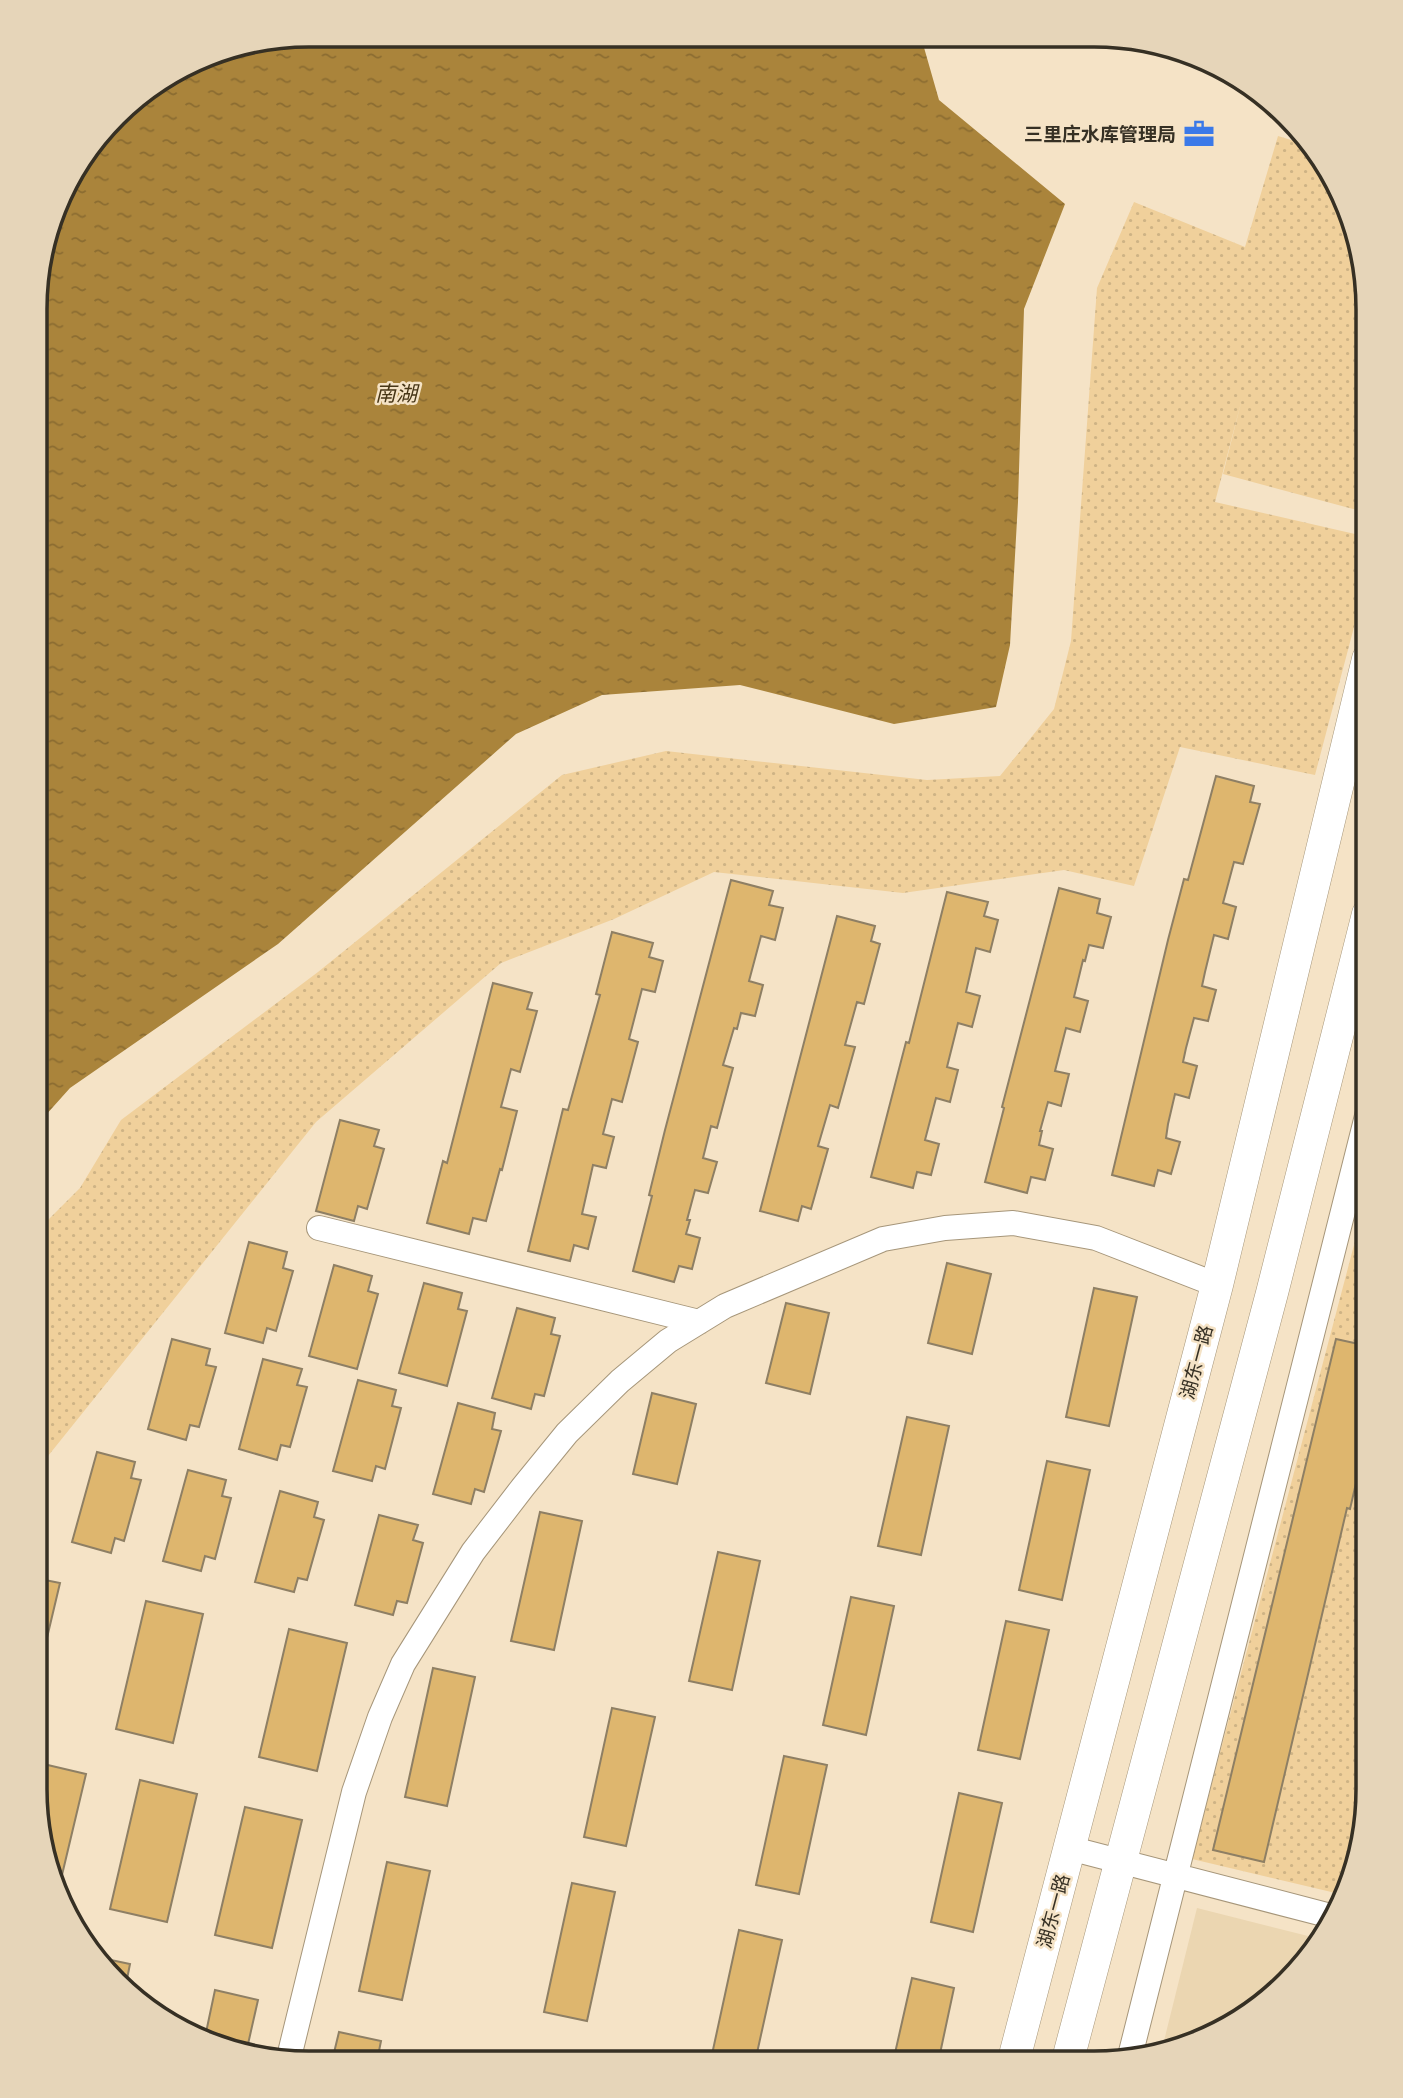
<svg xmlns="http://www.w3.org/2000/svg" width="1403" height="2098" viewBox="0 0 1403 2098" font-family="Manrope,'Noto Sans SC',sans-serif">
<defs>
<pattern id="grass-dots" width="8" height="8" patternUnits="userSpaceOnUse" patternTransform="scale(1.75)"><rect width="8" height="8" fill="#f0d09b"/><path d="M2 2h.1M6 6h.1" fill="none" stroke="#ceb385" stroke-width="1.8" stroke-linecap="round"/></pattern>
<pattern id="water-ripples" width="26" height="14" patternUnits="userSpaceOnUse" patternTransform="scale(1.75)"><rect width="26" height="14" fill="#aa843b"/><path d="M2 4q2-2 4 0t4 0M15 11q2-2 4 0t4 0" fill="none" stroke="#8b6c31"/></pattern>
</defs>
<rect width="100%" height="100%" fill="#f5e3c6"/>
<path fill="#ebd6b1" d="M1197 1908 1308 1936 1300 1967 1261 2006 1199 2042 1162 2049Z"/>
<path fill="url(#grass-dots)" d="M1278 136 1314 147 1347 204 1368 309V513L1223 474 1243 395 1215 502 1368 537V574L1315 775 1180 747 1134 886 1064 870 903 893 714 872 614 919 501 963 316 1122 36 1471V1232L80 1188 121 1120 318 972 562 775 666 751 927 780 1000 776 1054 709 1071 641 1097 288 1134 202 1245 247Z
M1368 1192 1367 1807 1353 1877 1344 1895 1192 1859Z"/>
<path fill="url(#water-ripples)" d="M309 35 921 37 939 100 1065 204 1024 309 1018 502 1010 645 996 707 894 724 740 685 602 695 516 734 278 944 70 1088 36 1126 37 273 72 172 129 103 221 50Z"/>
<path fill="#deb66e" stroke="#8e7f64" stroke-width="2" d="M1216 776 1254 786 1250 802 1260 804 1243 864 1234 862 1223 903 1236 907 1228 939 1214 935 1205 972 1202 986 1216 990 1208 1021 1194 1018 1186 1048 1183 1062 1197 1066 1189 1098 1175 1094 1168 1124 1166 1138 1180 1142 1171 1174 1158 1170 1154 1186 1112 1175 1168 940 1184 879 1188 880Z
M731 880 773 891 769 905 783 908 775 940 761 936 749 981 763 985 755 1016 741 1013 737 1029 734 1028 723 1065 733 1068 717 1128 711 1126 703 1158 717 1162 708 1193 695 1190 687 1220H690L686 1234 700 1238 692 1269 679 1266 674 1282 633 1271 652 1196 649 1195 665 1130Z
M1059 888 1100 899 1097 913 1111 917 1103 948 1089 945 1085 961 1083 960 1074 997 1088 1001 1080 1032 1066 1028 1055 1071 1069 1074 1061 1106 1048 1102 1040 1131H1042L1039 1145 1053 1149 1045 1180 1031 1177 1027 1193 985 1182 1004 1108 1002 1107Z
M947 892 988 902 984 916 998 920 990 952 976 948 966 992 980 996 972 1027 958 1023 947 1067 958 1070 950 1102 936 1098 925 1140 939 1144 931 1175 917 1172 913 1188 871 1177 906 1042 909 1043Z
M837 916 875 926 871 941 880 944 864 1004 857 1002 845 1045 855 1047 838 1108 830 1105 818 1146 828 1149 811 1209 802 1206 798 1221 760 1211Z
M612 932 653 943 649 957 663 961 655 992 642 989 629 1039 638 1042 629 1076 622 1102 612 1099 603 1134 614 1137 606 1168 593 1165 582 1214 596 1217 588 1249 574 1245 570 1261 528 1251 563 1109 568 1110 600 995 596 994Z
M493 983 532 993 527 1009 537 1011 520 1072 511 1069 501 1107 517 1111 502 1170 500 1169 486 1221 473 1218 469 1234 427 1223 443 1161 447 1163Z
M340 1120 379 1130 374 1146 384 1149 367 1209 358 1206 354 1221 316 1211Z
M249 1242 287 1252 283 1268 293 1271 276 1331 267 1328 263 1343 225 1333Z
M947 1263 991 1274 972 1354 928 1343Z
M334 1265 372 1276 368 1291 378 1294 357 1369 309 1356Z
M424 1283 462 1293 458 1309 467 1311 447 1386 399 1373Z
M1094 1288 1137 1297 1109 1426 1066 1417Z
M786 1303 829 1313 810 1394 766 1383Z
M517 1308 555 1318 551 1334 560 1336 544 1396 535 1394 531 1409 492 1398Z
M172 1339 210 1349 206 1365 216 1367 199 1427 190 1425 186 1440 148 1429Z
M1336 1339 1368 1346V1432L1350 1509 1347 1508 1264 1862 1213 1850Z
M263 1359 302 1369 297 1385 307 1387 290 1447 281 1445 277 1460 239 1449Z
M358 1380 396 1390 392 1406 401 1408 385 1469 376 1466 372 1481 333 1471Z
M652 1393 696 1404 677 1484 633 1474Z
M458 1403 495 1413 492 1429 501 1431 484 1492 475 1489 471 1504 433 1494Z
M907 1417 949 1426 921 1555 878 1546Z
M97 1452 135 1462 131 1478 141 1480 124 1541 115 1538 111 1553 72 1542Z
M1047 1461 1090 1470 1062 1600 1019 1590Z
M188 1470 226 1480 222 1496 231 1498 215 1559 205 1556 201 1571 163 1561Z
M280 1491 318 1502 314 1517 324 1520 307 1580 298 1578 294 1592 255 1582Z
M540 1512 582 1521 554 1650 511 1641Z
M379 1515 418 1525 413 1540 423 1543 407 1603 397 1601 393 1615 355 1605Z
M718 1552 760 1561 732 1690 689 1681Z
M35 1578 60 1583 41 1663H35Z
M851 1597 894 1606 866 1735 823 1725Z
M146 1601 203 1614 173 1743 116 1729Z
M1006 1621 1049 1630 1020 1759 978 1750Z
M289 1629 347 1643 317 1771 259 1757Z
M433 1668 475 1677 447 1806 405 1797Z
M612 1708 655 1717 626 1846 584 1837Z
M784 1756 827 1765 799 1894 756 1885Z
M35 1762 86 1774 57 1896 35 1789Z
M140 1780 197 1794 167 1922 110 1909Z
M959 1793 1002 1803 973 1932 931 1922Z
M245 1807 302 1820 272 1948 215 1935Z
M387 1862 430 1871 402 2000 359 1991Z
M572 1883 615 1892 587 2021 544 2012Z
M739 1930 782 1940 755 2062H723L711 2059Z
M92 1956 130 1964 125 1989Z
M912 1978 954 1988 938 2063 893 2062Z
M215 1990 258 2000 246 2053 204 2042Z
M339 2032 381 2041 377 2061H332Z"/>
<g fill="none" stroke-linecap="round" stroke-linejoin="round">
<g stroke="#a6967a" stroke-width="26">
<path id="minor" d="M319 1228 699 1322
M1069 1848 1327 1915 1330 1922
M1130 2056 1368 1112
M288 2061 354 1792 380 1717 403 1664 473 1552 523 1487 567 1433 620 1381 668 1341 725 1306 883 1239 945 1228 1013 1223 1096 1238 1217 1285"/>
</g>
<g stroke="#a6967a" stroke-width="33">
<path id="major" d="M1013 2063 1217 1285 1368 659
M1067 2063 1272 1293 1368 914"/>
</g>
<use href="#minor" stroke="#fff" stroke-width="24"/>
<use href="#major" stroke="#fff" stroke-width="32"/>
</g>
<defs>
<g id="office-bare" transform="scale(2.415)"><path d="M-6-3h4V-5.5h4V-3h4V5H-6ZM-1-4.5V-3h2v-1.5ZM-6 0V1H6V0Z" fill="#3b79e8" stroke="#f5e3c6" stroke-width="2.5" paint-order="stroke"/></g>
</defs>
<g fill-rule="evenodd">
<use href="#office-bare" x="1199" y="134"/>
</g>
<g text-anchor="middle" stroke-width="5" stroke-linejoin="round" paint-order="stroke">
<g font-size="19" font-weight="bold" fill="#363024" stroke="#f5e3c6" text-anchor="end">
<text x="1176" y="141">三里庄水库管理局</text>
</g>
<g font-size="19" fill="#363024" stroke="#f5e3c6">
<text transform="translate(1196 1362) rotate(-75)" y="7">湖东一路</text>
<text transform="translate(1053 1911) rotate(-75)" y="7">湖东一路</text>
</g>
<g font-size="21" font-style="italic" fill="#463516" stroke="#f5e3c6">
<text x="396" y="401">南湖</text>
</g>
</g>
<path d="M0 0H1403V2098H0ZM309 47H1094A262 262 0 0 1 1356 309V1789A262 262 0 0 1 1094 2051H309A262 262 0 0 1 47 1789V309A262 262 0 0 1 309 47Z" fill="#e6d5b9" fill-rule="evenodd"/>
<path fill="none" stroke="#363024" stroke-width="3.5" d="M309 47H1094A262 262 0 0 1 1356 309V1789A262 262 0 0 1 1094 2051H309A262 262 0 0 1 47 1789V309A262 262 0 0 1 309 47Z"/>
</svg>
